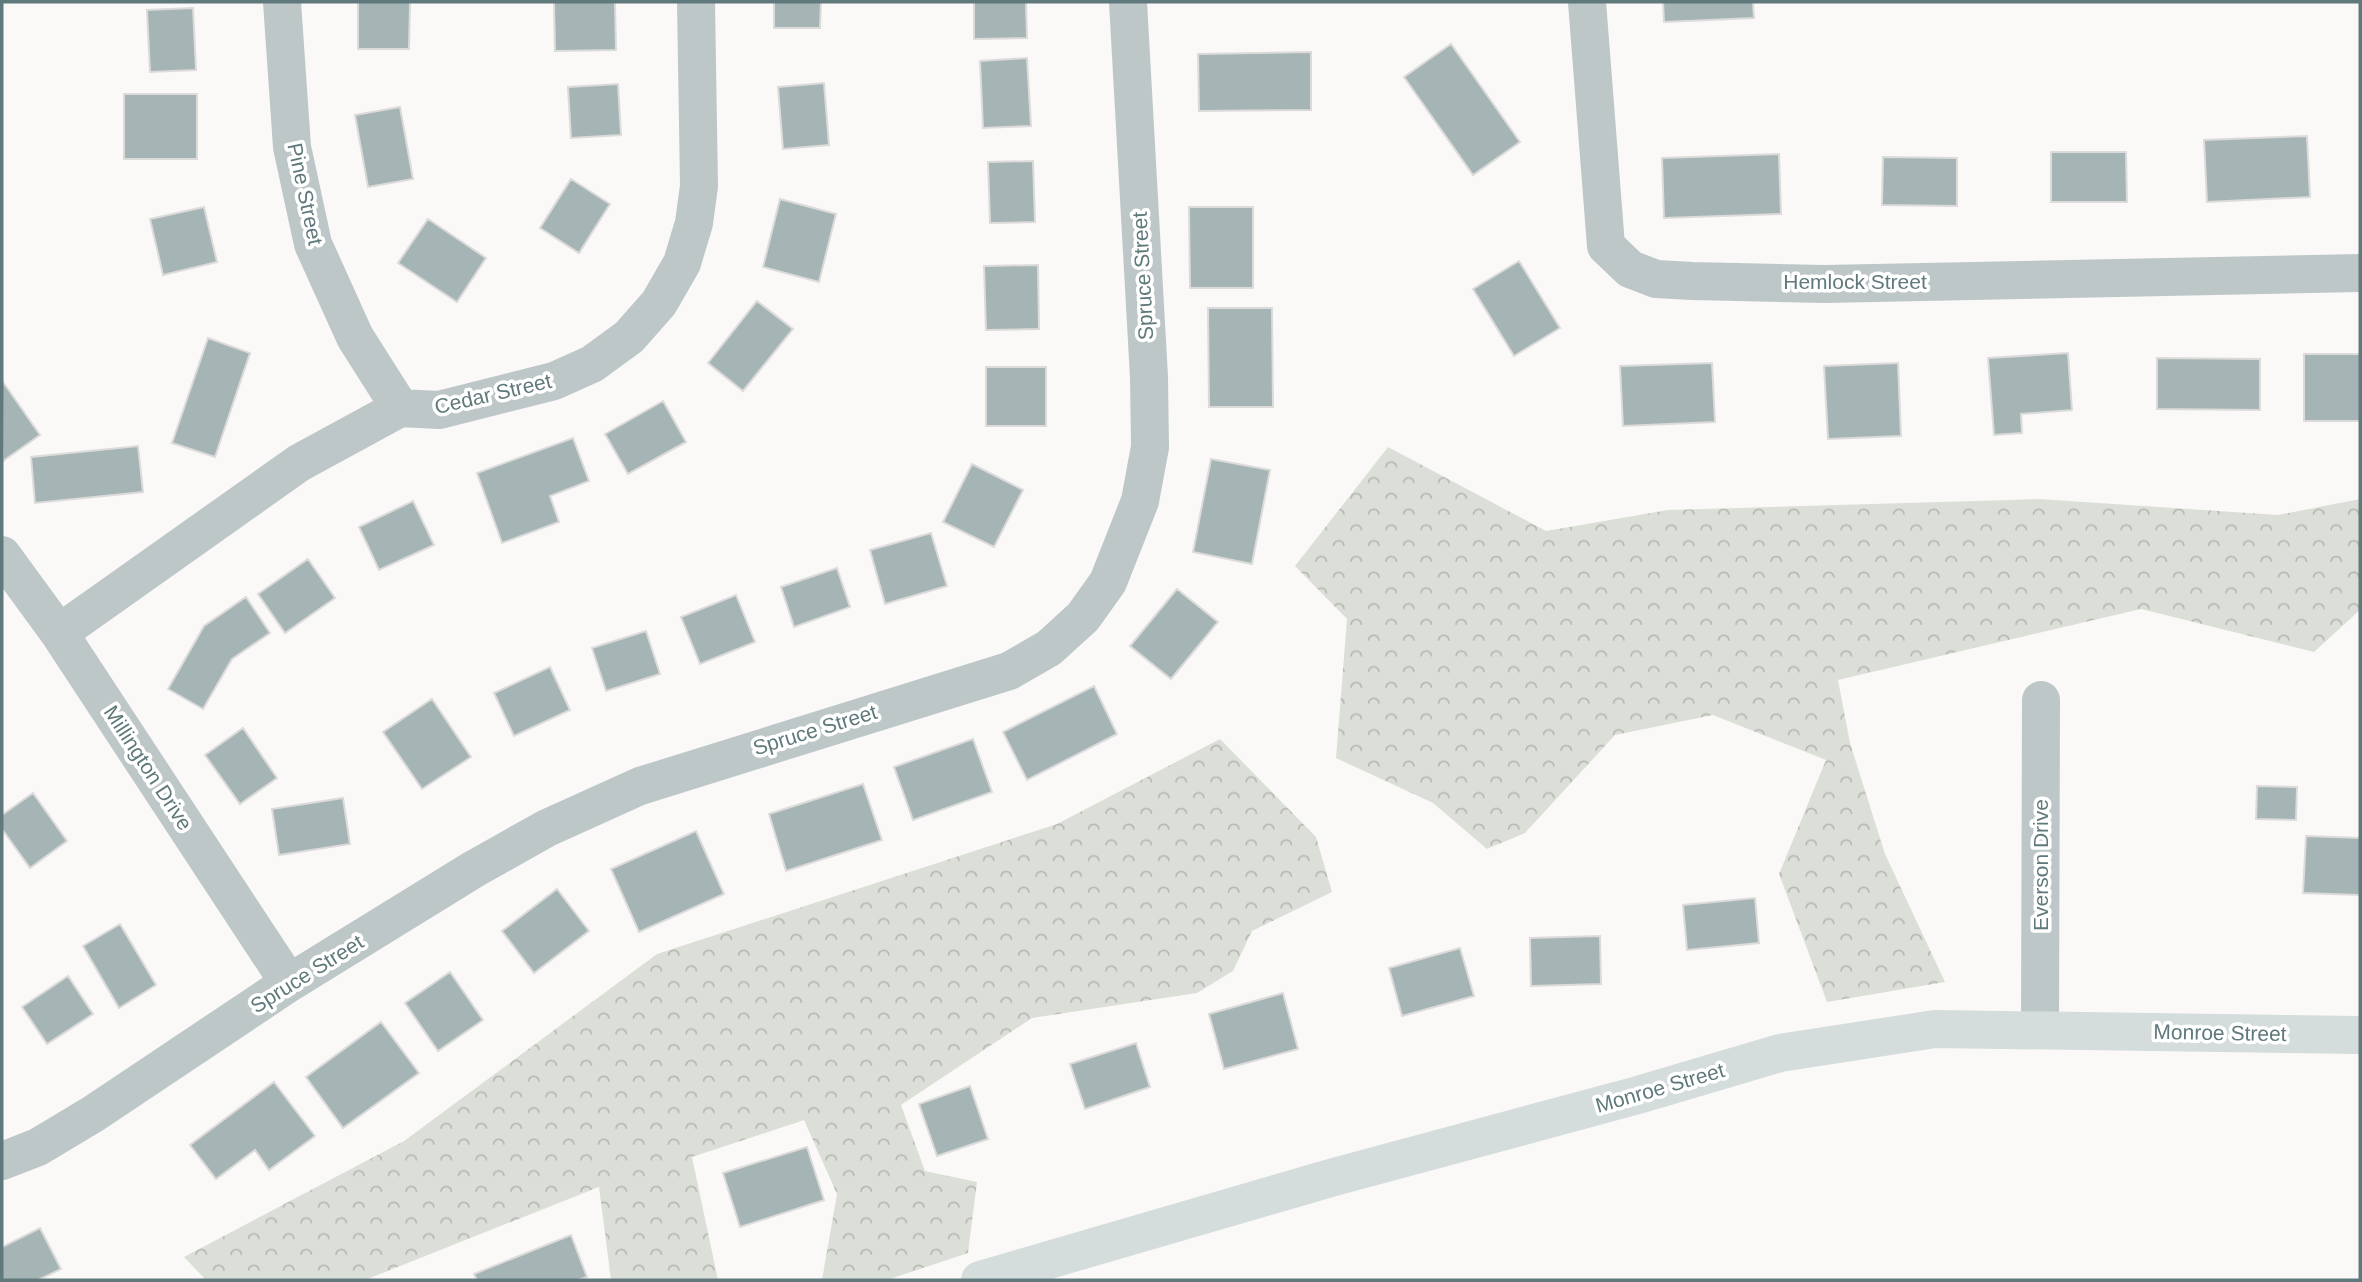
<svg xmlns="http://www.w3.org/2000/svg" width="2362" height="1282" viewBox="0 0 2362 1282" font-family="Helvetica,sans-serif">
<defs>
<pattern id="forest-crowns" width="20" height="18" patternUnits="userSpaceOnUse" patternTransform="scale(1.75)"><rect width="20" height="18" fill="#dcdfd7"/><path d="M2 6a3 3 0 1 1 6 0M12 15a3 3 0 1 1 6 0" fill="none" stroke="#b6bab3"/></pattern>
</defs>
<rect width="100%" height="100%" fill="#faf9f8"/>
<path fill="url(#forest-crowns)" d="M1388 447 1546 531 1668 510 2039 499 2278 515 2360 499V610L2314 652 2141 609 1838 680 1850 743 1885 854 1945 982 1827 1002 1779 874 1826 760 1713 715 1615 735 1525 833 1487 849 1433 803 1336 758 1347 619 1295 566Z
M1220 739 1316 837 1332 892 1252 931 1233 971 1197 993 1032 1018 901 1105 925 1171 977 1182 968 1253 887 1280H822L837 1194 804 1120 692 1157 718 1280H611L599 1187 365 1280H206L184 1257 404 1141 657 954 1057 824Z"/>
<path fill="#a5b4b5" stroke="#dcdbda" stroke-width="2" d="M358 2H410L409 49H358Z
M554 2H615L616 50 555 51Z
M774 2H821L820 28H774Z
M974 2H1026L1027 38 974 39Z
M1663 2H1753L1754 18 1664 22Z
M193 8 196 70 150 72 147 10Z
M1451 44 1520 142 1473 175 1404 77Z
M1311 52V110L1199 111 1198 54Z
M1027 58 1031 126 983 128 980 61Z
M824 83 829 145 783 149 778 87Z
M618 84 621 135 571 138 568 87Z
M124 94H197V159H124Z
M400 107 413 179 368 187 355 115Z
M2307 136 2310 197 2207 202 2204 140Z
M2051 152H2126L2127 202H2051Z
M1779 154 1781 214 1664 218 1662 158Z
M1883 157 1957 158V206L1882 205Z
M1033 161 1035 222 990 223 988 162Z
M571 179 610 204 579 253 540 228Z
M780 199 836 214 819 282 763 267Z
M204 207 217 262 163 275 150 219Z
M1189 207H1253V288H1190Z
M428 219 486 258 457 302 398 263Z
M1519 261 1560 328 1514 356 1473 289Z
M1038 265 1039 329 986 330 984 266Z
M757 301 793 329 743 391 708 363Z
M1208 308H1272L1273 407H1209Z
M208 338 250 353 215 457 172 443Z
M2068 353 2072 410 2021 414 2022 433 1994 435 1988 358Z
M2304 354H2360V421H2304Z
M2157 358 2260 359V410L2157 409Z
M1712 363 1715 422 1623 426 1620 366Z
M1898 363 1901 436 1828 439 1824 366Z
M986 367H1046V426H986Z
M3 382 40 435 3 461 2 383Z
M663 401 686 442 628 474 605 434Z
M573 438 589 481 550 496 559 522 502 543 477 473Z
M138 446 143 492 35 503 31 457Z
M1211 459 1270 470 1252 564 1193 552Z
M972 464 1023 490 994 547 943 522Z
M413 501 434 545 379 570 359 527Z
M931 533 947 586 885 604 870 550Z
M308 559 335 598 285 633 258 594Z
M837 568 850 607 794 627 781 587Z
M1177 589 1218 622 1171 679 1130 646Z
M736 595 755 642 700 664 681 617Z
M246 597 270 633 232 659 203 709 168 689 204 626Z
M646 631 660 674 606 691 592 648Z
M550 667 570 710 514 736 494 693Z
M1094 686 1117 734 1027 780 1003 732Z
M432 699 471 757 422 789 383 732Z
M243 728 277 778 240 804 205 755Z
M973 739 992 792 913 820 894 767Z
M863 784 882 840 786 871 769 814Z
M2257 786 2297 787 2296 820 2256 819Z
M33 793 67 841 30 868 2 829V815Z
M343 798 350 844 279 855 272 809Z
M696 831 724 894 639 932 611 869Z
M2306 836 2360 838V895L2303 893Z
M557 889 589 931 534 973 502 931Z
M1755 898 1759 943 1687 950 1683 905Z
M120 924 156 985 119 1008 83 946Z
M1600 936 1601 984 1531 986 1530 938Z
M1460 948 1474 996 1402 1016 1389 968Z
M450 972 483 1020 438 1051 405 1003Z
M68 976 93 1014 47 1044 22 1007Z
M1283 993 1298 1049 1224 1069 1209 1014Z
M381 1022 419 1073 343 1128 306 1077Z
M1136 1043 1150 1087 1085 1109 1070 1064Z
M274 1082 315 1136 269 1170 255 1150 216 1179 190 1145Z
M970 1086 988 1139 937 1156 919 1104Z
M807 1147 824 1200 740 1227 723 1173Z
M40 1228 61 1269 38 1280H2V1247Z
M571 1235 587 1277 578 1280H477L474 1274Z"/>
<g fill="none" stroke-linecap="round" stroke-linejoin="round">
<path stroke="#bec7c8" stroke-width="38" d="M282 2 292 147 313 244 355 337 400 408
M1587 2 1606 246 1630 269 1656 279 1692 281 1825 284 2360 273
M2 555 59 633 289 983
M59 633 299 463 400 408 439 410 554 381 592 364 629 337 659 303 682 263 694 223 699 186 696 2
M2040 1030 2041 700
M2 1161 38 1147 93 1114 289 983 474 869 547 828 640 786 1009 671 1049 648 1083 617 1108 582 1140 501 1150 447 1149 377 1128 2"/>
<path stroke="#d5dcdc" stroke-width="38" d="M980 1280 1334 1177 1638 1095 1780 1053 1935 1029 2360 1035"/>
</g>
<g text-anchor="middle" stroke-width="7" stroke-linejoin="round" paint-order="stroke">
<g font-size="21" fill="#60797c" stroke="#fff">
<text transform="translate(305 194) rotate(78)" y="7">Pine Street</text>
<text transform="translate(1143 276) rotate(-93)" y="7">Spruce Street</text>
<text x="1855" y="289">Hemlock Street</text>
<text transform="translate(493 394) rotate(-13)" y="7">Cedar Street</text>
<text transform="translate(815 730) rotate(-17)" y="7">Spruce Street</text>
<text transform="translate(148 768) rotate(57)" y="7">Millington Drive</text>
<text transform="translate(2041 865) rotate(-90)" y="7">Everson Drive</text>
<text transform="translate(307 974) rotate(-32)" y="7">Spruce Street</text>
<text transform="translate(2220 1033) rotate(1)" y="7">Monroe Street</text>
<text transform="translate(1660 1088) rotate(-16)" y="7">Monroe Street</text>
</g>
</g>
<rect width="2362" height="1282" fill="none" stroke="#60797c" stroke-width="7"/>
</svg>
